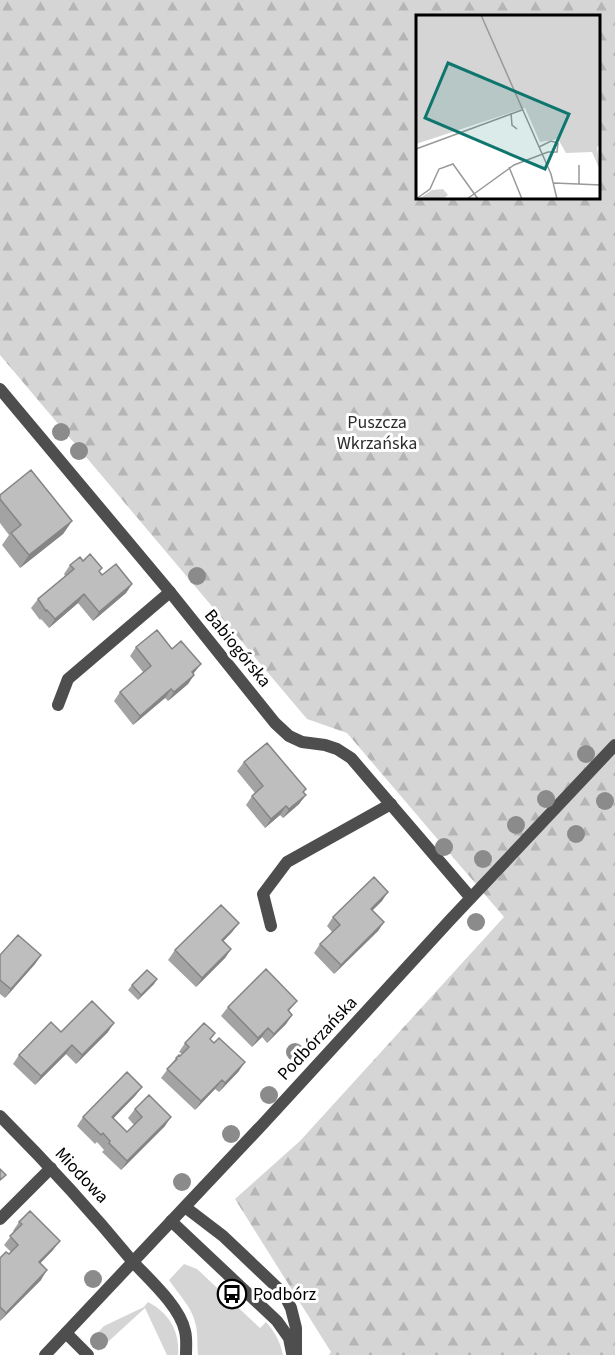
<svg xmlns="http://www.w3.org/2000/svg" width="615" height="1355" viewBox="0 0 615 1355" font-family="'Source Sans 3',sans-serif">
<defs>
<pattern id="forest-firs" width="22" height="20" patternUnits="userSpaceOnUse" patternTransform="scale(1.5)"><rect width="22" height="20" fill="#d5d5d5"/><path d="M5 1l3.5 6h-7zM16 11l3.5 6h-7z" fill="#b5b5b5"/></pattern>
</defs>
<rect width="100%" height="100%" fill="#fff"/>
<path fill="#d5d5d5" d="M184 1264 197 1269 260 1328 266 1322C275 1332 280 1341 283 1355H198C197 1345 198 1335 196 1326 193 1308 179 1295 169 1280Z
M148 1302C169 1313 180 1331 178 1355H167L145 1308 98 1351 90 1341 104 1326 144 1307Z"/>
<path fill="url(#forest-firs)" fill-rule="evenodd" d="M0 0H615V1355H329L331 1352 235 1199 300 1141 504 917 347 733 307 719 0 355ZM417 16H598V198H417Z"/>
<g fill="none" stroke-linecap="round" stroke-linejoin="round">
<path stroke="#4e4e4e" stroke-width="12" d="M58 705 68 679 170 592
M271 926 263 894 287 862 391 804
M185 1207 223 1236 284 1294 291 1308 296 1328V1355
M0 1219 51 1168
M171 1221 277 1321 289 1338 292 1353
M133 1262C150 1280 180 1307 185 1331 187 1339 186 1347 186 1355
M66 1333 88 1355"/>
<path stroke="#4e4e4e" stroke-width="12" d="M0 389 170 592 275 723 289 736 302 742 325 745 337 749 351 758 471 898
M0 1116C47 1163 91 1211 133 1262
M45 1355 262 1125 451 919 615 745"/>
</g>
<g fill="#8b8b8b">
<circle cx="61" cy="432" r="9"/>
<circle cx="79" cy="451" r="9"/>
<circle cx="197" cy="576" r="9"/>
<circle cx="586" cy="754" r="9"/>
<circle cx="546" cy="799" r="9"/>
<circle cx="605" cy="801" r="9"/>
<circle cx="516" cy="825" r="9"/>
<circle cx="576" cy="834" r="9"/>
<circle cx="444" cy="847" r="9"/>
<circle cx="483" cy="859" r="9"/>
<circle cx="476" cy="922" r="9"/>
<circle cx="295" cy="1052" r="9"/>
<circle cx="269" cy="1095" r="9"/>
<circle cx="231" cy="1134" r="9"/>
<circle cx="182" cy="1182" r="9"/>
<circle cx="93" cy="1279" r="9"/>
<circle cx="99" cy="1341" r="9"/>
</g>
<path fill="#a3a3a3" d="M0 495 72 521 63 534 20 568 2 545 9 535 0 523Z
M83 561 99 571 102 575 132 584 126 593 93 621 78 603 49 628 41 619 40 620 31 608 38 599 65 576 64 574 70 565Z
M136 647 194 675 188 684 168 701 165 698 133 725 114 701 120 692 143 672 130 656Z
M244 762 304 793 306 795 299 804 283 818 280 815 265 828 246 805 252 796 255 793 237 771Z
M382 901 372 910 384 922 378 931 334 974 314 953 320 944 332 932 327 926 333 917Z
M239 923 232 932 223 941 231 949 225 958 196 987 168 960 175 950Z
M0 955H41L35 964 5 998 0 994Z
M157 979 154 984 138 1000 128 990 132 985Z
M297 1001 289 1011 292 1015 286 1024 267 1043 262 1037 252 1047 221 1016 228 1007Z
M61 1032H108L76 1064 66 1054 35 1085 13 1064 19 1055Z
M211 1040 239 1071 219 1092 215 1089 195 1110 161 1078 176 1058 182 1054 179 1052 185 1043Z
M142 1087 135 1096 113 1118 127 1132 134 1125 128 1118 135 1109 165 1126 121 1170 102 1152 104 1150 97 1142 95 1144 77 1126 83 1117Z
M19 1222 53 1250 40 1263 41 1280 0 1321V1258L9 1254 11 1252 4 1245 14 1232 13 1231Z"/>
<path fill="#858585" d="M72 521 63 534 20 568 29 555Z
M132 584 126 593 93 621 99 612Z
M84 594 78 603 49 628 55 619Z
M201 664 194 673 185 681 192 672Z
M194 675 188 684 168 701 174 692Z
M171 689 165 698 133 725 140 716Z
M306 795 299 804 283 818 289 809Z
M286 806 280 815 265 828 271 819Z
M388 892 382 901 365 918 371 909Z
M384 922 378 931 334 974 341 965Z
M239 923 232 932 216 949 222 940Z
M231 949 225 958 196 987 202 978Z
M41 955 35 964 5 998 11 989Z
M157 979 154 984 138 1000 141 995Z
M292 1015 286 1024 267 1043 274 1034Z
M114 1023 108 1032 76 1064 82 1055Z
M268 1028 262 1037 252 1047 258 1038Z
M72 1045 66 1054 35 1085 41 1076Z
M245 1062 239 1071 219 1092 225 1083Z
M222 1080 215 1089 195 1110 201 1101Z
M142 1087 135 1096 106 1126 112 1117Z
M171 1117 165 1126 121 1170 127 1161Z
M60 1241 53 1250 33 1271 39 1262Z
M47 1270 41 1280 0 1321 6 1313Z"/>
<path fill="#bebebe" stroke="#858585" stroke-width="1.5" d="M31 470 72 521 29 555 11 533 21 525 0 499V495Z
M90 554 102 568 99 571 102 575 116 564 132 584 99 612 84 594 55 619 47 610 46 611 38 599 74 569 70 565 80 557 83 561Z
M157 630 172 649 181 641 201 664 192 672 194 675 174 692 171 689 140 716 120 692 151 666 136 647Z
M267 743 306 789 303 792 306 795 289 809 286 806 271 819 252 796 263 786 244 762Z
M374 877 388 892 371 909 384 922 341 965 320 944 340 925 333 917Z
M221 905 239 923 222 940 231 949 202 978 175 950Z
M18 935 41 955 11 989 0 980V955Z
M266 969 297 1001 288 1010 292 1015 274 1034 268 1028 258 1038 228 1007Z
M147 970 157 979 141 995 132 985Z
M92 1001 114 1023 82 1055 72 1045 41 1076 19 1055 51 1022 61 1032Z
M204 1023 215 1033 210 1039 214 1043 219 1038 245 1062 225 1083 222 1080 201 1101 167 1069 177 1059 176 1058 179 1055 180 1056 189 1047 185 1043Z
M127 1072 142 1087 112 1117 127 1132 142 1117 135 1109 149 1095 171 1117 127 1161 109 1143 110 1141 103 1133 101 1135 83 1117Z
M0 1169 6 1175 0 1180Z
M30 1211 60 1241 39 1262 47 1270 6 1313 0 1307V1258L6 1252 9 1254 18 1245 10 1236 22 1224 19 1222Z"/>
<defs>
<g id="bus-ring" transform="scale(1.5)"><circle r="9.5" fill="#fff" stroke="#000" stroke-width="1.5"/><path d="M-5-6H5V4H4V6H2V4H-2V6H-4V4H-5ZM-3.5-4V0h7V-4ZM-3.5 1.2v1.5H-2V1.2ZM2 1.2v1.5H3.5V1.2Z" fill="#000"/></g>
</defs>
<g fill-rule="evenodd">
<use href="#bus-ring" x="232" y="1294"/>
</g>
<g text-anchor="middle" stroke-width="6" stroke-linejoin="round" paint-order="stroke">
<g font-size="18" fill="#2c2c2c" stroke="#fff">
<text x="377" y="428">Puszcza<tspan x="377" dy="21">Wkrzańska</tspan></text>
</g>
<g font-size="18" fill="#000" stroke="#fff">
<text transform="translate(238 648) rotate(51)" y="6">Babiogórska</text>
<text transform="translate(317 1038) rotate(-47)" y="6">Podbórzańska</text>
<text transform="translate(82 1175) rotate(47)" y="6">Miodowa</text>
</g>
<g font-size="18" fill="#000" stroke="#fff" text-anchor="start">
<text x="253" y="1300">Podbórz</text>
</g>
</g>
<g transform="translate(416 15)">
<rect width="184" height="184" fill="#fff"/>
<path d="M27 174 32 180 27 184H3L16 175Z" fill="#d5d5d5"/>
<path d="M0 0H184L185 129 181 132 184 155 176 137 150 138 142 124 124 127 109 93 0 129Z" fill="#d5d5d5"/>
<path fill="none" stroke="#999" stroke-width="1.5" d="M65 0 135 159 141 184M95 98 96 110 101 114M123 132 135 126 142 128M0 134 106 95M163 150V169M93 152 106 184M138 168 185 170M0 184 14 174 23 154 37 149 62 184M51 184 98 150 132 137H141L142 128"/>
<path fill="#0f766e" fill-opacity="0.15" stroke="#0f766e" stroke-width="3" d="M32 48 153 99 129 154 9 103Z"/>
<rect width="184" height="184" fill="none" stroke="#000" stroke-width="3"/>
</g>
</svg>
